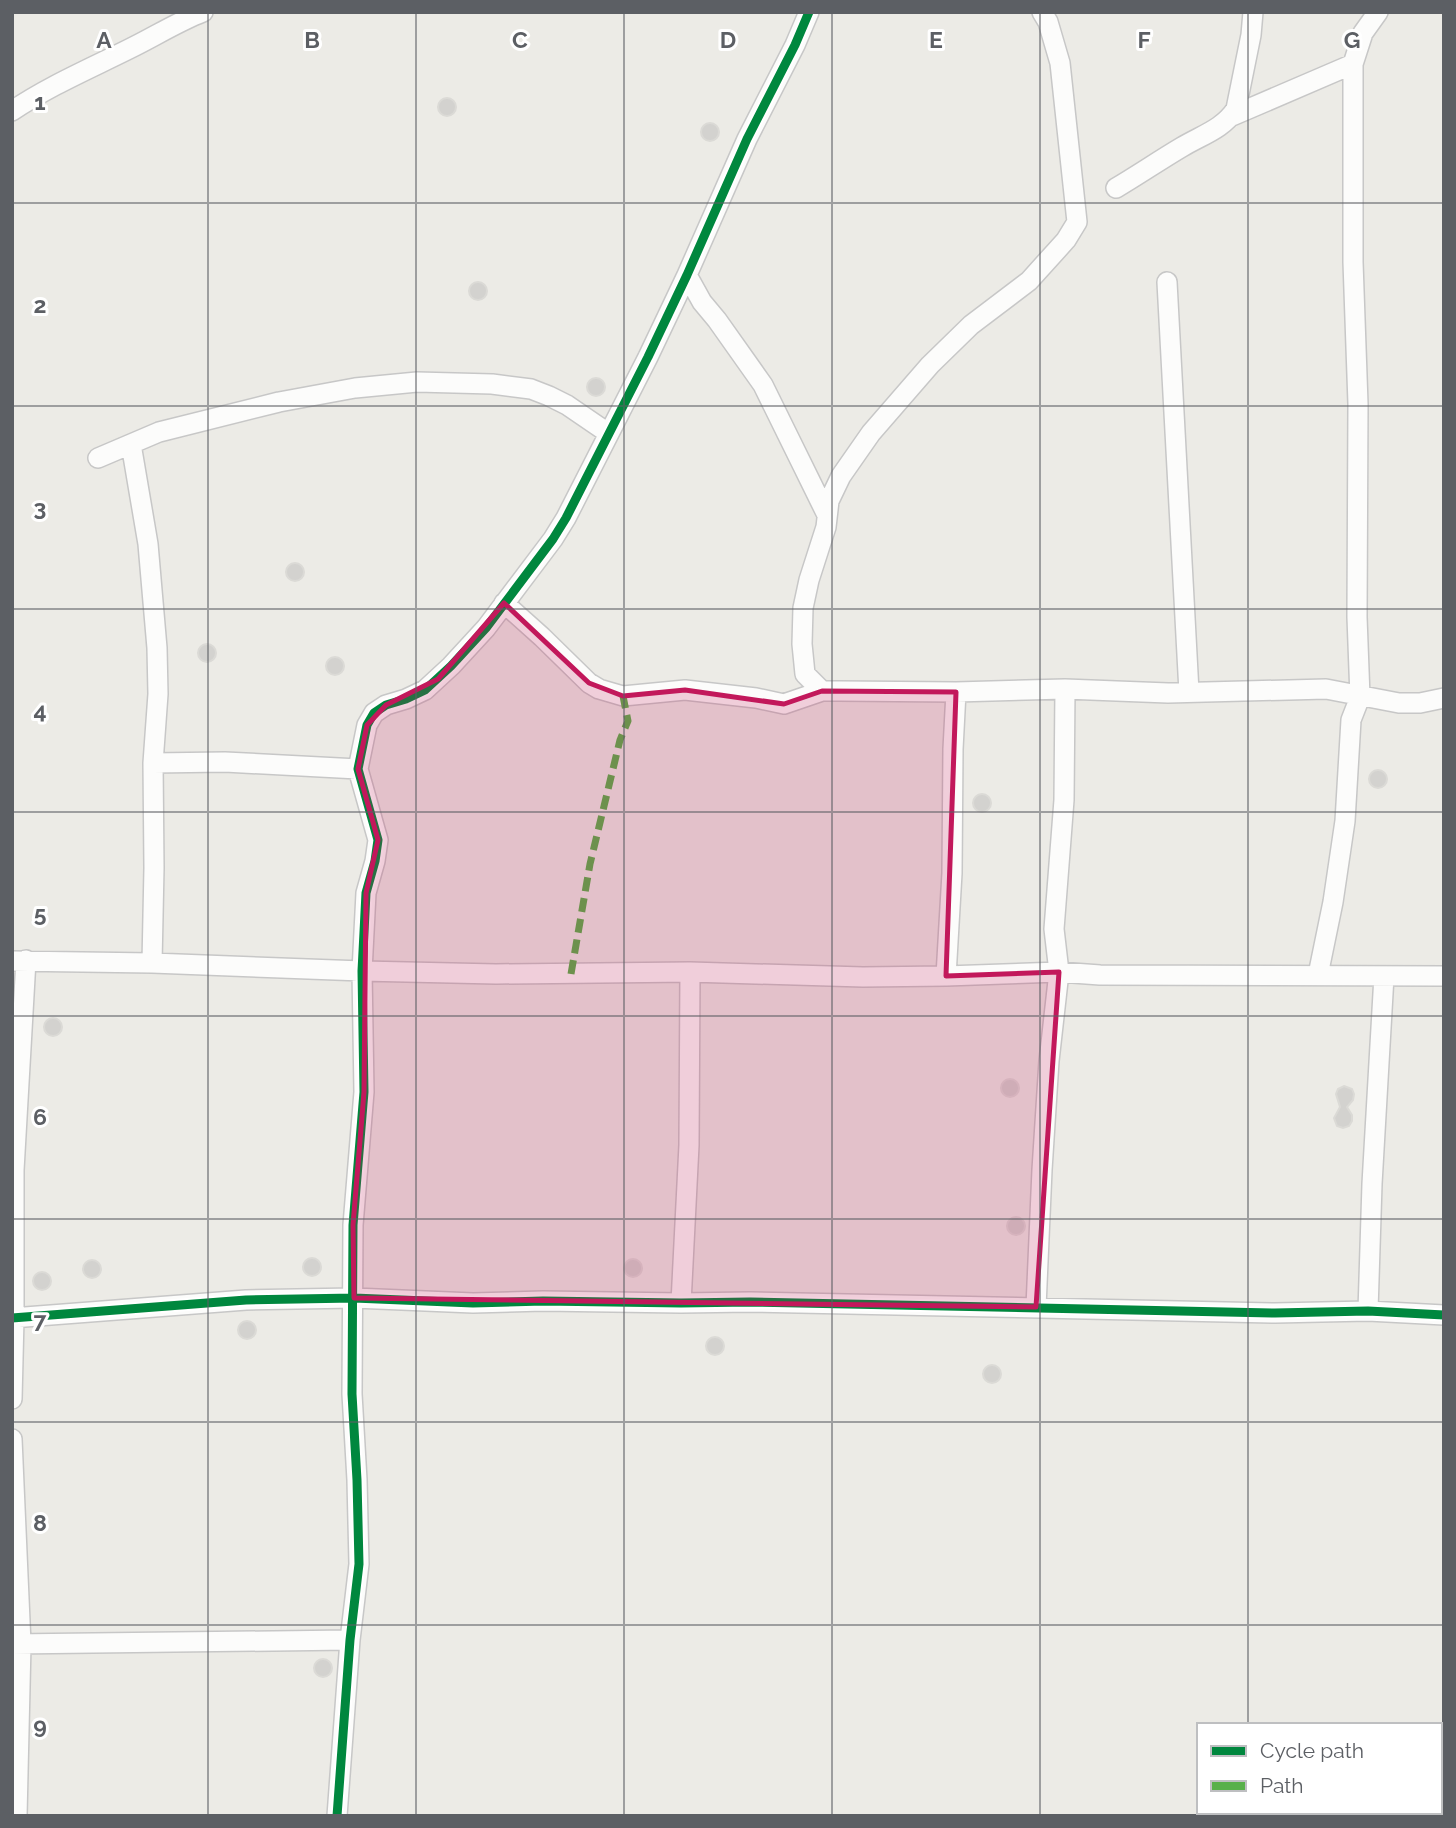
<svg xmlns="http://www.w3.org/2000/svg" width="1456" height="1828" viewBox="0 0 1456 1828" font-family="Raleway,sans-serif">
<rect width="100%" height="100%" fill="#ecebe6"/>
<path fill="#d3d2cf" stroke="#dbdad6" stroke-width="2" d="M438 107a9 9 0 1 1 18 0a9 9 0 1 1-18 0Z
M701 132a9 9 0 1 1 18 0a9 9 0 1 1-18 0Z
M469 291a9 9 0 1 1 18 0a9 9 0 1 1-18 0Z
M587 387a9 9 0 1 1 18 0a9 9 0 1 1-18 0Z
M286 572a9 9 0 1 1 18 0a9 9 0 1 1-18 0Z
M198 653a9 9 0 1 1 18 0a9 9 0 1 1-18 0Z
M326 666a9 9 0 1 1 18 0a9 9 0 1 1-18 0Z
M1369 779a9 9 0 1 1 18 0a9 9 0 1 1-18 0Z
M973 803a9 9 0 1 1 18 0a9 9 0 1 1-18 0Z
M44 1027a9 9 0 1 1 18 0a9 9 0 1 1-18 0Z
M1001 1088a9 9 0 1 1 18 0a9 9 0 1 1-18 0Z
M1344 1086 1352 1089 1354 1094 1353 1100 1347 1107 1352 1115V1121L1349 1126 1343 1128 1337 1126 1334 1118 1340 1107 1336 1094 1338 1089Z
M1007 1226a9 9 0 1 1 18 0a9 9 0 1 1-18 0Z
M303 1267a9 9 0 1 1 18 0a9 9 0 1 1-18 0Z
M624 1268a9 9 0 1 1 18 0a9 9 0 1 1-18 0Z
M83 1269a9 9 0 1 1 18 0a9 9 0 1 1-18 0Z
M33 1281a9 9 0 1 1 18 0a9 9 0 1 1-18 0Z
M238 1330a9 9 0 1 1 18 0a9 9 0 1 1-18 0Z
M706 1346a9 9 0 1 1 18 0a9 9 0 1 1-18 0Z
M983 1374a9 9 0 1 1 18 0a9 9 0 1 1-18 0Z
M314 1668a9 9 0 1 1 18 0a9 9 0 1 1-18 0Z"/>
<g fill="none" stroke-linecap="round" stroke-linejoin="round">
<g stroke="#c7c7c7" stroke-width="22">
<path id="minor" d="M12 111C49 86 89 69 129 49 154 37 177 22 203 12
M1232 116 1353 64
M1116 188C1138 175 1160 160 1182 147 1202 135 1223 129 1236 109L1251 35 1253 12
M687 275 702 302 717 320 763 385 827 515
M1167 282 1189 692
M131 444 148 544 157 648 158 694 153 763 154 868 152 963
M98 458 159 432 279 402 355 388 417 382 492 384 531 389 549 396 567 405 608 433
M504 603 542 637 589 683 599 689 623 696 685 690 756 698 784 704 822 691H839L956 692 1065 689 1168 693 1326 689 1399 703H1420L1444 698
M822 691 805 674 802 644 803 608 809 580 826 527 829 501 841 476 871 433 930 365 971 325 1029 281 1066 240 1077 222 1060 63 1048 22 1042 12
M153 763 225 762 358 769
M12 961 152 963 362 971 496 974 690 972 863 977 946 976 1059 972 1100 975 1444 976
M1318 975 1333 902 1345 821 1351 720 1360 697 1357 617 1358 404 1353 262V64L1363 33 1378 12
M946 976 952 873 953 749 956 692
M681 1303 689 1145 690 972
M1036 1307 1042 1170 1049 1061 1059 972 1054 929 1064 800 1065 689
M1368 1311 1372 1184 1384 976
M12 1318 246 1300 354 1298 473 1303 543 1301 681 1303 750 1302 1275 1313 1368 1311 1444 1315
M12 1399 14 1318V1170L26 960
M12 1439 21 1644 17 1816
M12 1644 350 1640
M337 1816 350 1640 359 1564 357 1480 352 1394 353 1225 364 1092 362 971 366 893 375 861 378 840 358 769 367 725 374 713 386 705 406 699 425 690 451 666 486 628 553 539 566 518 648 357 687 275 747 139 795 45 809 12"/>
</g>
<use href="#minor" stroke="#fcfcfb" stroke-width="19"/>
<path stroke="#58b04a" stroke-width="7" stroke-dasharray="14 7" stroke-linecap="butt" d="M571 974 590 864 620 740 628 721 623 696"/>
<g stroke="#fff" stroke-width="13">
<path id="cycleway" d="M12 1318 246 1300 354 1298 473 1303 543 1301 681 1303 750 1302 1275 1313 1368 1311 1444 1315
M337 1816 350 1640 359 1564 357 1480 352 1394 353 1225 364 1092 362 971 366 893 375 861 378 840 358 769 367 725 374 713 386 705 406 699 425 690 451 666 486 628 553 539 566 518 648 357 687 275 747 139 795 45 809 12"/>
</g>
<use href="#cycleway" stroke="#00873e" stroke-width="9"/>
</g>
<path fill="#c2185b" fill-opacity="0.2" stroke="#c2185b" stroke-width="5" stroke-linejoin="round" d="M504 603 589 683 623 696 685 690 784 704 822 691 956 692 946 976 1059 972 1036 1307 354 1298 353 1225 364 1092 366 893 378 840 358 769 367 725 386 705 438 679Z"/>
<path fill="none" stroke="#5c5f64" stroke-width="2" stroke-opacity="0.55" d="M208 12V1816M416 12V1816M624 12V1816M832 12V1816M1040 12V1816M1248 12V1725M12 203H1444M12 406H1444M12 609H1444M12 812H1444M12 1016H1444M12 1219H1444M12 1422H1444M12 1625H1444M1248 1812V1816"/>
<g font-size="23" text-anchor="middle" font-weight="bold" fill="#5c5f64" stroke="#fff" stroke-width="6" stroke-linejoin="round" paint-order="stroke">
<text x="104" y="48">A</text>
<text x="312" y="48">B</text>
<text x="520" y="48">C</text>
<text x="728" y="48">D</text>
<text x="936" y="48">E</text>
<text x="1144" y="48">F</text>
<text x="1352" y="48">G</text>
<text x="40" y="110">1</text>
<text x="40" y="313">2</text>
<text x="40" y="516">3</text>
<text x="40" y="719">4</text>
<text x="40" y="922">5</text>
<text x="40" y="1125">6</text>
<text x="40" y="1328">7</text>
<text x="40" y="1531">8</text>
<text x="40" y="1734">9</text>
</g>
<rect width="1456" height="1828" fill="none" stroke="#5c5f64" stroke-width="28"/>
<rect x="1197" y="1723" width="245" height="91" fill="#ffffff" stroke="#bebfc1" stroke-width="2"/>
<rect x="1211" y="1746" width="35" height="10" fill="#00873e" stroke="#bebfc1" stroke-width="2"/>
<text x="1260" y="1758" font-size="21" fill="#5c5f64">Cycle path</text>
<rect x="1211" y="1781" width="35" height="10" fill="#58b04a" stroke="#bebfc1" stroke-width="2"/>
<text x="1260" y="1793" font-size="21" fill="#5c5f64">Path</text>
</svg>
